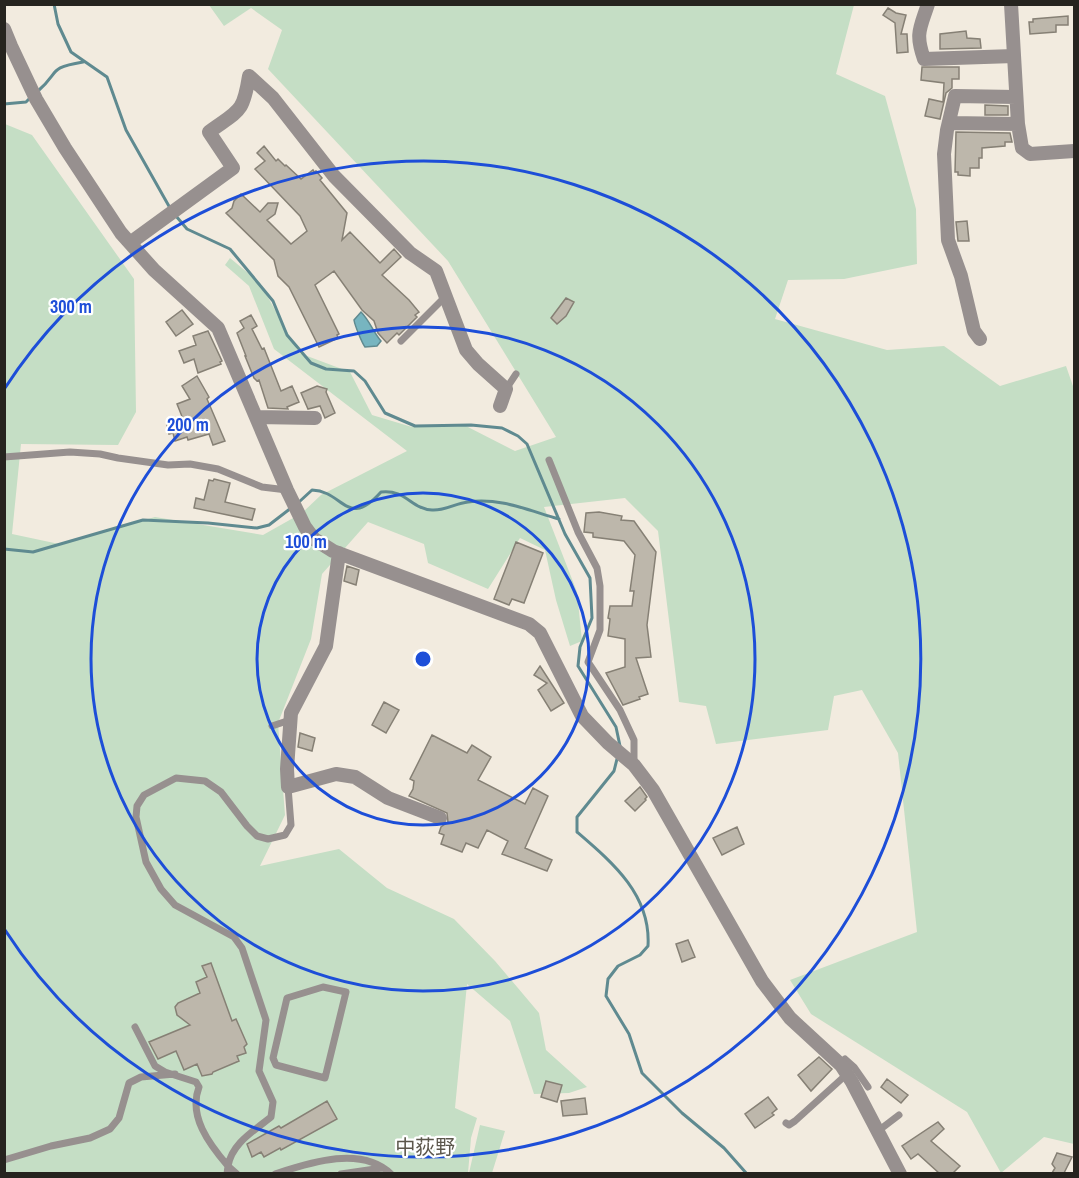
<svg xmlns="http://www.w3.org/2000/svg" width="1079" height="1178" viewBox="0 0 1079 1178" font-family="'Archivo Narrow','Noto Sans JP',sans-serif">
<rect width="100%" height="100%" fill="#f2ebdf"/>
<path fill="#c5dec5" d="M209 5H854L836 74 885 96 916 209 917 264 844 279 788 280 775 319 887 350 944 346 1000 386 1066 366 1074 389V1144L1044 1137 1001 1173 967 1112 811 1014 790 980 917 932 898 753 862 690 834 696 828 730 716 744 706 706 679 702 658 531 625 498 544 507 577 592 582 641 570 646 556 600 545 550 520 538 488 589 428 563 424 544 368 522 322 574 311 639 278 723 285 815 260 866 339 849 387 888 454 919 495 961 539 1013 546 1050 587 1087 569 1093 534 1094 510 1021 467 984 455 1108 477 1118 471 1138 468 1173H5V124L32 135 134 279 136 412 118 445 21 444 12 534 59 544 155 517 263 535 302 513 321 495 407 451 274 349 249 286 225 265 230 258 260 283 299 353 350 372 372 415 412 427 464 425 515 451 556 437 448 261 268 69 282 30 251 8 224 26Z
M480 1125 505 1131 492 1173H469Z"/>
<path fill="#77b5c0" stroke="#5f8a90" stroke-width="1.5" d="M361 312C370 321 373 332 381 341L377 346 365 347C362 343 355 326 354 320Z"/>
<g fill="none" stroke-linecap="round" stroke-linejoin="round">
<path stroke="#5f8a90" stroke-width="3" d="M54 4 58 24 71 52 107 77 126 130 170 208
M38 91C60 72 47 68 83 62
M4 104 26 102 31 97
M176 216 187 229 230 249 273 301 287 335 311 363 326 369 354 371 365 381 385 413 415 426 471 425 502 428 518 436 527 444 565 534 590 578 592 618 580 647 578 666 616 727 620 746
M299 502 312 490C344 491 347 530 381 492 406 489 411 509 432 510 445 511 456 503 468 502 499 497 530 511 559 519
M4 549 33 552 143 520 208 523 257 528 269 525 291 508
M618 755 614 771 577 817V832C613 863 651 895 648 946L640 955 618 966 608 979 606 996 629 1034 642 1073 682 1113 724 1148 747 1174"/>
</g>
<path fill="#bdb7ab" stroke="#868075" stroke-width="1.5" d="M888 8 896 13 906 15 901 34H907L908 52 897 53 895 23 883 15Z
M1068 16V25H1056V32L1030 34 1029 22H1033V19Z
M966 31 967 38 980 39 981 48 940 49V34Z
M922 67H959V79H952V88L946 93 940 119 925 116 929 99 943 102 944 83 921 80Z
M985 105 1008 106V115H985Z
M956 132 1010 133 1012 142H1005V146L982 148V158H979V168H970V176L958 175V172H955Z
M264 146 276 161 278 159 285 166 286 165 301 179 313 170 314 172 316 171 322 178 320 180 347 213 342 240 350 232 380 263 394 249 401 257 382 275 409 300 419 312 415 315 417 317 399 335 397 333 387 343 378 333 374 321 362 310 334 271 315 285 339 334 337 335 338 338 319 347 289 287 278 276 274 260 226 213 232 208 234 201 241 194 260 212 268 203H278L275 214 267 220 291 244 307 231 300 216 255 169 265 161 257 153Z
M967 221 969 241H958L956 222Z
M566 298 574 302 566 316 557 324 551 318Z
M182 310 193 324 176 336 166 322Z
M251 315 257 326 252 329 262 349 264 348 281 391 292 386 299 402 287 407 288 409 268 408 259 380 257 381 254 378 245 356H246L237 333 244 328 240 321Z
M208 331 222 361 220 362 221 364 198 373 194 359 184 363 179 351 196 345 193 336Z
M197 376 209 397 207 399 225 441 213 445 209 434 188 440 187 437 175 441 173 433 169 434 167 425 183 419 177 404 190 399 182 386Z
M317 386 327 389 326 392 335 413 325 418 320 406 308 409 301 393Z
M214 479 230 483 225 502 255 509 252 520 194 508 196 498 204 500 209 480 213 481Z
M599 512 622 516 621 520 634 521 656 552 647 625 651 657 636 658 648 694 639 697 640 699 623 705 606 673 625 667V639L608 636 610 619 608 618 610 606H632L634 591H630L635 555 624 541 593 537V533L584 532 586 513Z
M516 542 543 553 524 603 512 599 509 605 494 599Z
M347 566 359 570 356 585 344 581Z
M540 666 564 703 551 711 538 690 547 683 534 675Z
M384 702 399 710 386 733 372 725Z
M300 733 315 738 312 751 298 747Z
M432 735 467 753 472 745 491 757 478 780 525 804 533 788 548 796 525 848 552 860 547 871 502 854 508 841 487 830 478 848 466 843 462 852 441 844 444 835 439 833 441 827 448 822 447 813 409 796 413 789 414 781 410 779Z
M640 787 647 797 645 799 646 800 635 811 625 801Z
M737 827 744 844 722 855 713 838Z
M688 940 695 957 682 962 676 944Z
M211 963 232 1021 236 1019 247 1044 244 1047 246 1053 237 1056 239 1061 213 1072 212 1074 202 1076 197 1064 184 1070 176 1051 158 1059 149 1042 190 1025 177 1015 175 1007 178 1003 200 993 196 982 207 977 202 966Z
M819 1057 832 1069 811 1091 798 1075Z
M887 1079 908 1095 901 1103 881 1087Z
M546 1081 562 1085 557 1102 541 1097Z
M768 1097 777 1109 772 1113 774 1115 755 1128 745 1114Z
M585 1098 587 1114 563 1116 561 1101Z
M327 1101 337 1119 281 1150 280 1148 264 1157 261 1152 252 1157 247 1144 279 1126 281 1128Z
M938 1122 944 1129 931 1141 960 1166 953 1173H939L918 1154 911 1159 902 1146Z
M1057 1153 1072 1157 1064 1173H1052L1055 1168 1052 1164Z"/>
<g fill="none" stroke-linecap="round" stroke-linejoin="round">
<path stroke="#97908f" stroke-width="7" d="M401 341 445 297
M506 389 516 374
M4 457 70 452 100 454 118 458 168 465 190 464 218 469 262 487 287 490
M549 460 578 532 597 568 600 586V630L588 662 620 710 634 740V765
M272 726 290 720
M323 987 346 992 325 1078 276 1065 273 1058 287 998Z
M135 1027 155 1066 165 1072 196 1082 199 1087C188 1116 209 1144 228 1166L227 1174
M840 1063 845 1059 854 1067 868 1087
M786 1123 789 1125 795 1121 847 1074
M878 1131 899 1115
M4 1160 51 1146 90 1138 110 1129 119 1118 129 1083 141 1077 175 1074
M237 1174 228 1166C232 1143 254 1131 271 1117L273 1102 259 1071 266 1020 242 948 234 937 175 905 161 889 146 862 136 817 137 806 144 795 176 778 205 781 221 792 247 826 257 836 268 839 285 835 291 825 288 787
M275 1174C309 1163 361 1145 391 1174
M341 1174 382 1168"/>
<path stroke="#97908f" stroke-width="14" d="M928 4C920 29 915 33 924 59L1014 56
M1011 4 1018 124 1022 148 1030 154 1074 151
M4 29 11 46 36 99 65 148 121 233 154 270 218 328 287 490 305 527 314 539 333 551 529 624 540 633 582 716 608 743 634 765 653 790 762 981 790 1018 841 1065 852 1082 900 1174
M249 76 273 98 334 176 410 253 436 271 466 350 478 364 506 389 500 406
M950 123 1018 124
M130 243 233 168 209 132C239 110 243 114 249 76
M980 339 974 331 961 276 948 240 944 154 947 130 955 96 1016 97
M257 417 315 418
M339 553 326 646 291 713 287 769 288 787 336 774 355 777 388 798 440 818"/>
</g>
<g fill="none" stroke="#1d4ed8" stroke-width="3">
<circle cx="423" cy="659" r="166"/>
<circle cx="423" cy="659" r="332"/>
<path d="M5 388A498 498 0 1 1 5 930"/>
</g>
<g text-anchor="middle" stroke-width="4.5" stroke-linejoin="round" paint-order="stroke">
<g font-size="20" fill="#5c574c" stroke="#fff">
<text x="425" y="1154">中荻野</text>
</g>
</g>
<circle cx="423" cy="659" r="9" fill="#1d4ed8" stroke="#fff" stroke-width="3"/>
<g font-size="18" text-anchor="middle" font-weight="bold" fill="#1d4ed8" stroke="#fff" stroke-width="4.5" stroke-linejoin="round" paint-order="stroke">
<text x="71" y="313">300 m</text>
<text x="188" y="431">200 m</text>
<text x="306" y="548">100 m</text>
</g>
<rect width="1079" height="1178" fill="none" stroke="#26241f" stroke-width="12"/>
</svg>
